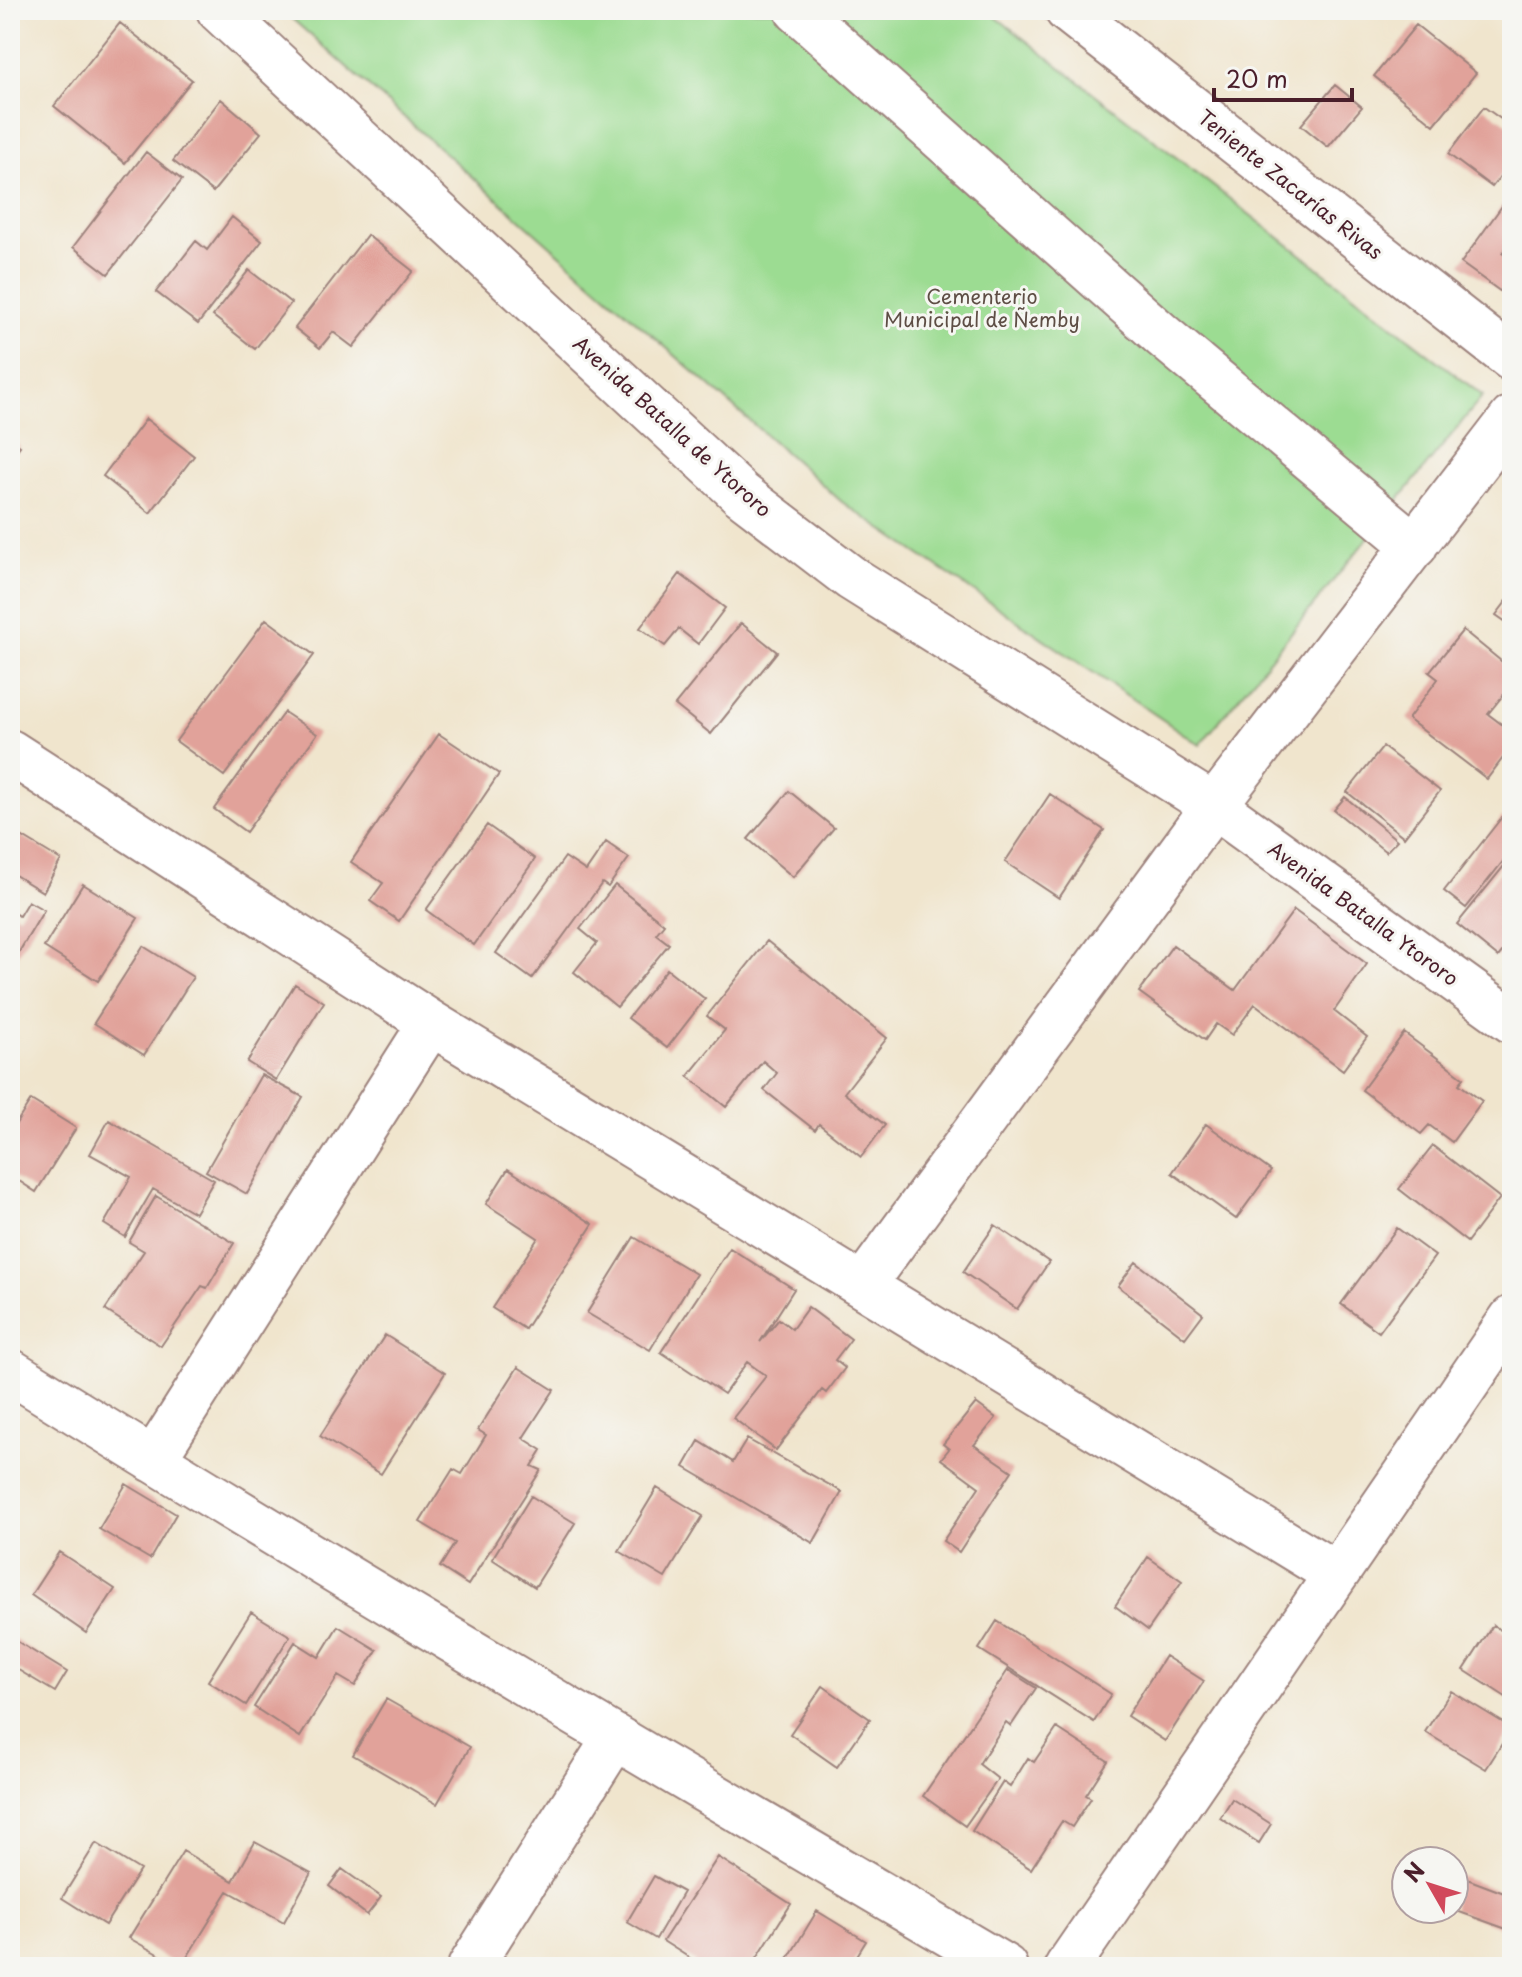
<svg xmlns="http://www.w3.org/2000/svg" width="1522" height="1977" viewBox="0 0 1522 1977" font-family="'Playpen Sans',sans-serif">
<rect width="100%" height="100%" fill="#f6f6f2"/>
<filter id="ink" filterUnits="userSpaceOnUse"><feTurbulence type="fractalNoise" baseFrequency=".0125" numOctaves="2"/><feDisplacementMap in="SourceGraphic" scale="16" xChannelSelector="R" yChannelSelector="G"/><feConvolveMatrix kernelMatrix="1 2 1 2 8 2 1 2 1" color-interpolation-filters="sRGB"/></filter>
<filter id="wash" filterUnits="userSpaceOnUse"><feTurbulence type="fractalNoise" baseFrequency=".006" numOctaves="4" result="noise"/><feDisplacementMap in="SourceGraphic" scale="32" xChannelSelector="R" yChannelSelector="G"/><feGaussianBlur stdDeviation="1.8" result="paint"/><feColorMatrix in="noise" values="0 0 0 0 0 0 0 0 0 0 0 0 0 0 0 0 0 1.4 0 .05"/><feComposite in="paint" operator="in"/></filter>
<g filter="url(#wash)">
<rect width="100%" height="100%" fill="#f0e5cd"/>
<path fill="#9cdc92" stroke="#737e5e" stroke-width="2" d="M282 10H987L1483 396 1200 745 842 502Z"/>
<g id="blocks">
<path fill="#e1a29a" d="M120 23 192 80 125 163 54 106Z
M1416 25 1476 73 1434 125 1374 76Z
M1335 85 1362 107 1328 147 1301 125Z
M221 99 261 133 213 192 173 161Z
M1484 107 1512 127V160L1492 187 1448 154Z
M146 152 182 180 108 274 73 247Z
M1512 192V240L1502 253 1512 260V282L1504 294 1461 263Z
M232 217 262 241 198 324 156 292 196 241 207 250Z
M367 235 413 271 353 347 333 332 320 348 295 328Z
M249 270 291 303 255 349 213 316Z
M146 419 194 456 150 513 103 476Z
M10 439 20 446 10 459Z
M680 574 725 608 698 644 679 629 665 646 640 628Z
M1512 594V626L1496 615Z
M266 619 314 655 224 776 176 741Z
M741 623 777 652 711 734 675 705Z
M1463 630 1512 670V684L1488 714 1512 732V746L1487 779 1408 719 1438 679 1429 672Z
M284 712 317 734 246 832 214 809Z
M439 734 499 774 399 921 370 901 383 883 351 862Z
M1383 747 1440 791 1404 837 1347 792Z
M789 791 834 828 793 877 748 839Z
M1050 794 1104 830 1059 898 1005 862Z
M1345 797 1397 840 1386 852 1334 810Z
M1502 817 1512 824V850L1466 908 1444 891Z
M487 825 535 859 474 945 426 910Z
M18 834 61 860 43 892 10 872V849Z
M606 842 629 858 608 887 602 883 532 979 496 953 565 857 586 871Z
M1512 856V940L1498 957 1457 924Z
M83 884 138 918 98 981 44 947Z
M615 885 664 924 656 934 669 944 617 1007 574 972 597 943 580 929Z
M28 901 44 910 10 967V911L19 916Z
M1294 910 1367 964 1334 1011 1367 1037 1343 1070 1255 1004 1232 1035 1216 1024 1205 1040 1139 992 1173 945 1235 990Z
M767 941 887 1038 844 1093 885 1125 861 1157 819 1124 815 1130 764 1090 777 1073 763 1061 726 1107 688 1076 725 1030 707 1016Z
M143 946 193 977 144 1055 94 1023Z
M667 969 705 999 667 1048 628 1018Z
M295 984 324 1002 276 1080 247 1062Z
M1404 1033 1464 1078 1459 1084 1482 1101 1452 1142 1429 1125 1421 1134 1362 1090Z
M261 1075 303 1097 247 1194 206 1171Z
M31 1100 76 1128 36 1192 10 1175V1133Z
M109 1120 214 1180 195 1213 153 1189 125 1237 104 1224 131 1177 90 1154Z
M1206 1124 1271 1171 1236 1219 1172 1173Z
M1433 1146 1500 1198 1467 1242 1399 1189Z
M508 1169 593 1224 525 1329 492 1308 538 1238 486 1204Z
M156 1196 234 1243 207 1288 202 1286 161 1346 105 1310 144 1251 129 1242Z
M995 1225 1049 1262 1017 1309 963 1272Z
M1397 1228 1435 1256 1379 1332 1341 1304Z
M634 1237 696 1274 650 1350 587 1313Z
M730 1248 794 1289 760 1342 779 1319 792 1329 808 1307 851 1339 835 1360 845 1368 826 1393 822 1390 776 1450 733 1418 766 1376 747 1362 724 1394 661 1352Z
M1136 1262 1203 1314 1185 1338 1118 1286Z
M385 1335 445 1373 381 1474 320 1436Z
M518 1367 554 1390 523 1438 542 1450 532 1466 541 1470 468 1585 440 1567 455 1543 420 1522 453 1469 462 1474 486 1435 478 1430Z
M976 1403 996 1418 974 1445 1012 1471 959 1552 943 1541 979 1487 941 1459 949 1449 943 1444Z
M747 1439 842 1492 813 1543 684 1467 699 1441 733 1462Z
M126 1484 176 1514 150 1559 99 1529Z
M657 1488 703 1516 665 1578 619 1551Z
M531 1496 575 1523 535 1587 492 1559Z
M59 1552 115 1589 86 1633 31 1595Z
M1148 1557 1182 1581 1148 1630 1115 1606Z
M251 1612 290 1636 246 1705 208 1681Z
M997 1621 1111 1694 1094 1722 979 1649Z
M1493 1625 1512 1638V1701L1464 1670Z
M338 1626 377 1650 355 1686 338 1676 300 1737 254 1707 295 1642 319 1657Z
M10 1637 67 1672 55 1692 10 1665Z
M1165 1656 1204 1681 1165 1741 1127 1716Z
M1008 1670 1036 1688 1011 1726 1006 1722 979 1764 998 1779 965 1826 923 1796Z
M823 1686 870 1719 837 1767 790 1734Z
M1451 1691 1512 1728 1486 1769 1425 1732Z
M386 1699 470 1747 437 1804 353 1755Z
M1057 1728 1108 1761 1086 1795 1091 1798 1072 1827 1062 1821 1031 1869 972 1831 1003 1782 1010 1787 1028 1758 1034 1762Z
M1232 1799 1271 1824 1259 1843 1220 1818Z
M255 1842 311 1873 284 1922 228 1891 181 1967 129 1938 183 1851 233 1881Z
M96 1843 140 1870 105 1925 62 1898Z
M718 1857 791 1904 751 1967H693L696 1962 663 1941Z
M342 1869 381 1897 367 1915 329 1886Z
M1454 1874 1512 1896V1931L1454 1910Z
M654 1876 683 1892 656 1939 627 1922Z
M817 1911 866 1941 850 1967H800L787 1960Z"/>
</g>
</g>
<g filter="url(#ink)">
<use href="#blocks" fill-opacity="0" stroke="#9d827c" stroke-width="2"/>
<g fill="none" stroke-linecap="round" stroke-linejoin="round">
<g stroke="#9d827c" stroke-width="48">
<path id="minor" d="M219 10 741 494 851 578 1214 806 1512 1021
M797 10 1163 336 1415 546
M1067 10 1512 359
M10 752 431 1023 1336 1574
M863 1285 1214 806 1512 418
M10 1371C338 1576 672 1771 1005 1967
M153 1460 431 1023
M470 1967 615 1738
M1067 1967 1512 1318"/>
</g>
<use href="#minor" stroke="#fff" stroke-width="44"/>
</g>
</g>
<g text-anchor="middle" stroke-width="6" stroke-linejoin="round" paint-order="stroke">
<g font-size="20" fill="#4a1f2b" stroke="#f6f6f2">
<text transform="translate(1290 185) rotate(38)" y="7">Teniente Zacarías Rivas</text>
<text transform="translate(672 427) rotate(42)" y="7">Avenida Batalla de Ytororo</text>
<text transform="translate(1363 914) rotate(36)" y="7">Avenida Batalla Ytororo</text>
</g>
<g font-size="20" fill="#5e4e45" stroke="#f6f6f2">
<text x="982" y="304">Cementerio<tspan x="982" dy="23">Municipal de Ñemby</tspan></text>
</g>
</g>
<rect width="1522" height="1977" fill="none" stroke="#f6f6f2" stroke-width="40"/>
<g transform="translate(1430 1885) rotate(309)"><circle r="38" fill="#f6f6f2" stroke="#b1a0a2" stroke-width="2"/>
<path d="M0-6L14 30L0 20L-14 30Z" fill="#d1495b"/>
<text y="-12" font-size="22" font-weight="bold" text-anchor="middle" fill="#4a1f2b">N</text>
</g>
<path d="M1214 88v12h138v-12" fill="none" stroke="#4a1f2b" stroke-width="4"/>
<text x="1226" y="88" font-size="24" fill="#4a1f2b" stroke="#f6f6f2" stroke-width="6" paint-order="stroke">20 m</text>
</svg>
